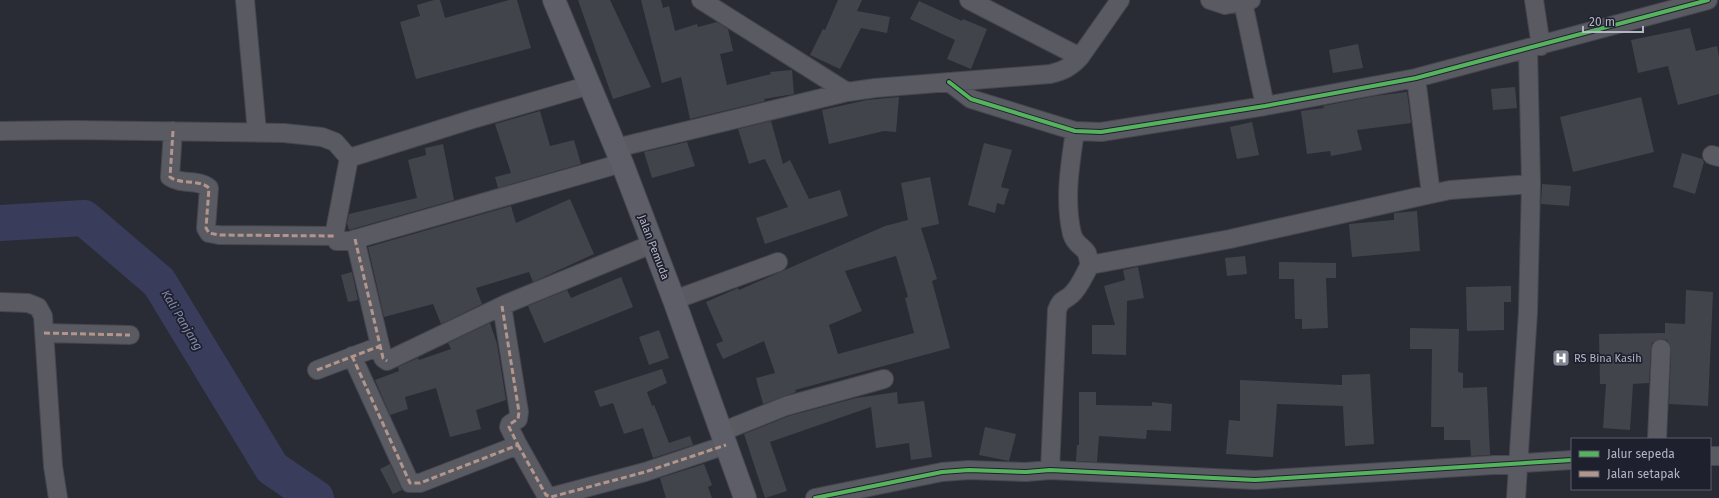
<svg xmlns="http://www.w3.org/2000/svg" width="1719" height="498" viewBox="0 0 1719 498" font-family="'Fira Sans',sans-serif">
<rect width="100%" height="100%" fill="#2a2c35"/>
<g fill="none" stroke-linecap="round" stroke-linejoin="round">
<path stroke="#393d5b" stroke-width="36" d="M0 223 84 218 159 282 272 468 316 498"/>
</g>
<path fill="#42444c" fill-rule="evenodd" d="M434 0H440L445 18 509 0H517L531 48 416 79 400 22 420 16 417 5Z
M578 0H610L651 87 613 99Z
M641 0H661L663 8 669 6 675 31 697 24 698 27 717 22 728 29 733 51 720 54 727 85 771 74 770 72 792 70 794 94 764 99 765 101 690 119 681 77 662 83Z
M838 0H862L857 11 890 17 887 33 861 28 840 69 810 55 823 29 825 30Z
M919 1 962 21 963 19 987 29 971 69 947 59 955 40 910 19Z
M1690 28 1696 51 1717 46 1719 57V94L1678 105 1668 66 1638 73 1631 40Z
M1358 44 1363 68 1333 73 1329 50Z
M1515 87 1517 108 1493 110 1491 89Z
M1407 92 1411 123 1357 130 1362 150 1331 156 1330 151 1307 154 1301 111 1324 108 1323 106 1375 96Z
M899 97 896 132 884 131 829 144 822 110 867 100Z
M1641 97 1654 152 1573 172 1560 117Z
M540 111 550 146 574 140 581 164 498 188 495 177 511 173 495 124Z
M771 121 783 164 790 160 809 199 840 190 848 216 765 244 756 218 788 207 765 159 749 164 738 129Z
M1252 122 1259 155 1237 159 1230 127Z
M687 142 695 166 652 178 644 152Z
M984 143 1012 150 1001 187 1009 189 1004 205 997 203 995 213 968 205Z
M443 144 454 200 349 230 347 223 349 214 417 198 408 160 426 155 425 148Z
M1682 153 1702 159 1704 162 1695 194 1673 187Z
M930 177 939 224 921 228 937 279 932 281 950 348 795 390 796 392 763 404 756 378 775 373 764 341 723 359 716 344 723 341 706 302 738 288 739 290 885 226 908 220 901 183ZM896 256 908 297 905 298 914 333 838 354 829 325 862 311 845 271Z
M1542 184 1571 186 1569 206 1541 204Z
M570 199 594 254 533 282 529 272 476 288 482 304 441 324 433 304 384 317 368 247 511 206 516 223Z
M1417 211 1420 251 1352 257 1349 224 1394 220V213Z
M1245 256 1247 274 1227 276 1225 258Z
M1279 262 1336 263V278H1326L1328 328 1302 329V319H1295L1294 279H1279Z
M1138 267 1144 298 1127 301 1126 355 1092 354V325H1115L1104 286 1125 280 1123 270Z
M352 272 358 300 348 302 341 275Z
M621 277 633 307 544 343 528 306 567 290 571 298Z
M1511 286V302H1504V330L1467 331 1466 287Z
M1686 290 1713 292 1708 406 1669 404 1671 349 1667 340 1661 339 1652 343 1651 348 1649 383 1633 384 1630 430 1603 428 1606 384H1600L1599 334 1665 333V323L1685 324Z
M490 323 497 344 506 400 476 410 481 429 450 437 436 388 405 397 408 409 390 415 375 380 399 371 398 367 418 358 419 360 451 349 448 343Z
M1410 328 1459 329 1458 372 1463 373V388L1487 387 1490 455 1471 456 1470 440H1444V427H1431L1432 349H1410Z
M659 330 669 358 649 365 639 337Z
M662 369 667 383 647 392 652 406 654 405 669 443 690 436 693 445 653 458 643 428 624 434 613 403 600 407 594 391Z
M1370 374 1374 444 1345 446 1343 406 1277 404 1273 457 1226 454 1229 420 1240 421V380L1342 385V375Z
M897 392 898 404 924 401 932 457 911 460 909 443 876 448 871 407 770 442 787 491 765 498 744 434 789 416 856 398Z
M1079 392H1096V405L1152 406V402L1172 404 1171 431 1147 430 1146 439 1099 436 1097 462 1076 461 1077 445H1079Z
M985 427 1016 434 1009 461 979 455Z
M390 464 402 490 393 494 380 469Z
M704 464 712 485 708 487 712 498H666L660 478Z"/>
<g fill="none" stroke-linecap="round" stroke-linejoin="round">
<g stroke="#46474e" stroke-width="20">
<path id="street" d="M245 0 257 132
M701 0 847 92
M969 0 1080 57
M1210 0 1225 5 1251 0
M1534 0 1541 46
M1243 2 1265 106
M1416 78 1431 194
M949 82 971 99 1075 131 1101 132 1265 106 1416 78 1708 0
M0 131 74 130 284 133 322 137 335 142 349 158 334 236 337 241H349L622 163
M173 131 170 177C181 185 199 179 209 188L206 228 209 233 219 235 334 236
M1075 131C1070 165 1064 200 1072 234 1075 245 1083 246 1087 253 1088 257 1089 262 1090 265
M616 148 847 92 875 88 1050 74C1063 71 1071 67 1080 57L1120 0
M1712 155 1719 157
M349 158 473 119 590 85
M355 239 383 358 387 361 506 304 652 244
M674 300 778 262
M0 302 28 303 38 307 43 316 53 466 58 498
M44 333 130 335
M352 356 410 483H420L518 445 509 427 510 424 518 419 519 412 502 306
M317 370 380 346
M721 432 786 406 884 379
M1657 439 1661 349
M518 445 546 495 551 497 645 472 726 445
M1710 456H1719
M1050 470 1057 310C1061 299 1064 301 1071 295 1080 287 1084 275 1090 265L1230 239 1431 194 1450 190 1531 184
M815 498 942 472 969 470 1026 472 1050 470 1255 480 1572 460
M1516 498 1528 312 1531 184 1528 49"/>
</g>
<g stroke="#46474e" stroke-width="24">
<path id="secondary" d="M554 0 622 163 674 300 745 498"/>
</g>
<use href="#street" stroke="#595a62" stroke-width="18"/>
<use href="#secondary" stroke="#5d5e67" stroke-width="22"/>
<path stroke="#b2968c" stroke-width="3" stroke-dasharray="6 3" stroke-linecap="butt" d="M173 131 170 177C181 185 199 179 209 188L206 228 209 233 219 235 334 236
M355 239 383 358 387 361
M44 333 130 335
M352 356 410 483H420L518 445 509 427 510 424 518 419 519 412 502 306
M317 370 380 346
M518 445 546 495 551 497 645 472 726 445"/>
<g stroke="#1e202e" stroke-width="6">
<path id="cycleway" d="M949 82 971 99 1075 131 1101 132 1265 106 1416 78 1708 0
M815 498 942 472 969 470 1026 472 1050 470 1255 480 1572 460"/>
</g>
<use href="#cycleway" stroke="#56b35d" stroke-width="4"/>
</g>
<defs>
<g id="hospital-square" transform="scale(0.9)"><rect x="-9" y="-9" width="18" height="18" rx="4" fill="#848593" stroke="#1e202e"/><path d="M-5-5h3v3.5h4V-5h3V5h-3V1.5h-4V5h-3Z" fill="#fff"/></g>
</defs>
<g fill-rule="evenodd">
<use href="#hospital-square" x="1561" y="358"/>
</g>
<g text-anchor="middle" stroke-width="3.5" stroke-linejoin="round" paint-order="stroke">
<g font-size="11" fill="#b4b5c5" stroke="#1e202e">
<text transform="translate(654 247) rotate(69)" y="4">Jalan Pemuda</text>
</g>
<g font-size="11" fill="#b4b5c5" stroke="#1e202e" text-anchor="start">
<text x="1574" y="362">RS Bina Kasih</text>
</g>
<g font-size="12" font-style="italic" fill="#858baf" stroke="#1e202e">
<text transform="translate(182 320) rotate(59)" y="4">Kali Panjang</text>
</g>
</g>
<rect x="1571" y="438" width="140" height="52" fill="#1e202e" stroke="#5a5c6a"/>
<rect x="1579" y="451" width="20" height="6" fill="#56b35d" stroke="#5a5c6a"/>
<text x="1607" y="458" font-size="12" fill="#b4b5c5">Jalur sepeda</text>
<rect x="1579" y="471" width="20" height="6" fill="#b2968c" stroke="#5a5c6a"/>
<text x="1607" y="478" font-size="12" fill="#b4b5c5">Jalan setapak</text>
<path d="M1583 26v6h60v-6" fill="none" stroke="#b4b5c5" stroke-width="2"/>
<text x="1589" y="26" font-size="12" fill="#b4b5c5" stroke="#1e202e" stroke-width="3" paint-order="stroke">20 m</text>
</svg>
